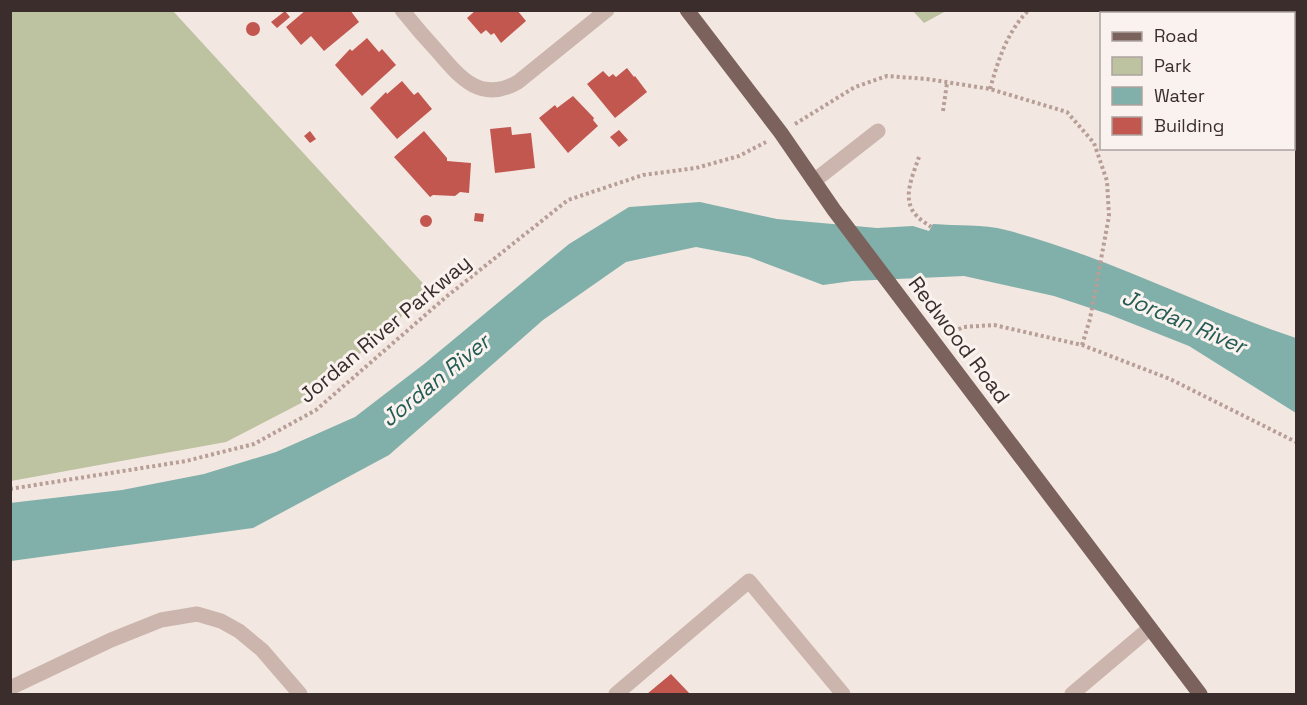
<svg xmlns="http://www.w3.org/2000/svg" width="1307" height="705" viewBox="0 0 1307 705" font-family="'Space Grotesk',sans-serif">
<rect width="100%" height="100%" fill="#f3e7e1"/>
<path fill="#bdc2a1" d="M11 10 173 11 430 291 309 399 226 442 11 481Z
M913 11H946L924 23Z"/>
<path fill="#81afa9" d="M700 202 777 219 877 228 913 226 929 231 933 224C957 226 983 224 1006 230 1106 256 1199 306 1296 338V413L1189 346 1108 314 1054 296 964 276 852 281 823 285 749 257 696 247 626 262 543 320 389 455 253 528 11 561 10 503 122 490 204 474 276 452 355 417 424 364 569 244 629 207Z"/>
<path fill="#c25750" d="M306 10H350L359 22 324 51 311 36 301 45 286 27Z
M476 10H517L526 21 501 43 494 33 491 35 486 30 481 34 467 18Z
M285 11 290 17 277 28 271 22Z
M246 29a7 7 0 1 1 14 0a7 7 0 1 1-14 0Z
M367 38 379 52 382 49 396 65 362 96 335 65 350 49 352 51Z
M627 68 634 77 635 76 647 92 615 118 587 84 603 71 609 77 613 74 616 77Z
M402 81 414 95 418 92 432 109 397 139 370 108 386 92 387 94Z
M573 96 594 118 593 120 598 126 568 153 539 118 555 105 557 108Z
M511 127 512 135 531 133 535 168 495 173 490 129Z
M619 130 628 140 619 147 610 137Z
M310 131 316 139 310 143 304 136Z
M424 131 447 158V161L471 163 469 193 460 192 455 196 433 195 430 197 394 157Z
M475 213 484 214 483 222 474 221Z
M420 221a6 6 0 1 1 12 0a6 6 0 1 1-12 0Z
M671 674 690 694H647Z"/>
<g fill="none" stroke-linecap="round" stroke-linejoin="round">
<path stroke="#b79f97" stroke-width="4" stroke-dasharray="3 3" stroke-linecap="butt" d="M990 89C998 61 1007 31 1029 10
M943 111 947 83
M795 124 855 87 887 76 927 79 990 89 1067 112 1094 143 1107 181 1109 216 1090 319 1082 345
M919 157C913 175 901 199 916 215 920 220 926 223 931 227
M948 335 963 327 994 325 1082 345 1170 379 1296 442
M10 489 186 461 254 444 316 410 446 297 568 200 643 175 696 168 739 156 766 142"/>
<path stroke="#cbb5ad" stroke-width="15" d="M402 10C414 25 426 39 439 53 461 79 482 103 518 82L607 10
M814 181 878 131
M10 688 111 640 161 620 197 614 221 621 239 631 262 650 300 694
M616 694 749 581 843 694
M1072 694 1150 628"/>
<path stroke="#7b625d" stroke-width="15" d="M687 10 781 133 834 210 1200 694"/>
</g>
<g text-anchor="middle" stroke-width="6" stroke-linejoin="round" paint-order="stroke">
<g font-size="21" fill="#3a2d2b" stroke="#faf2ee">
<text transform="translate(385 329) rotate(-40)" y="7">Jordan River Parkway</text>
<text transform="translate(959 340) rotate(53)" y="7">Redwood Road</text>
</g>
<g font-size="22" font-style="italic" fill="#225b54" stroke="#faf2ee">
<text transform="translate(1184 321) rotate(23)" y="8">Jordan River</text>
<text transform="translate(435 380) rotate(-39)" y="8">Jordan River</text>
</g>
</g>
<rect width="1307" height="705" fill="none" stroke="#3a2d2b" stroke-width="24"/>
<rect x="1100" y="12" width="195" height="138" fill="#faf2ee" stroke="#ada3a0" stroke-width="1.5"/>
<rect x="1112" y="32" width="30" height="9" fill="#7b625d" stroke="#ada3a0" stroke-width="1.5"/>
<text x="1154" y="42" font-size="18" fill="#3a2d2b">Road</text>
<rect x="1112" y="57" width="30" height="18" fill="#bdc2a1" stroke="#ada3a0" stroke-width="1.5"/>
<text x="1154" y="72" font-size="18" fill="#3a2d2b">Park</text>
<rect x="1112" y="87" width="30" height="18" fill="#81afa9" stroke="#ada3a0" stroke-width="1.5"/>
<text x="1154" y="102" font-size="18" fill="#3a2d2b">Water</text>
<rect x="1112" y="117" width="30" height="18" fill="#c25750" stroke="#ada3a0" stroke-width="1.5"/>
<text x="1154" y="132" font-size="18" fill="#3a2d2b">Building</text>
</svg>
